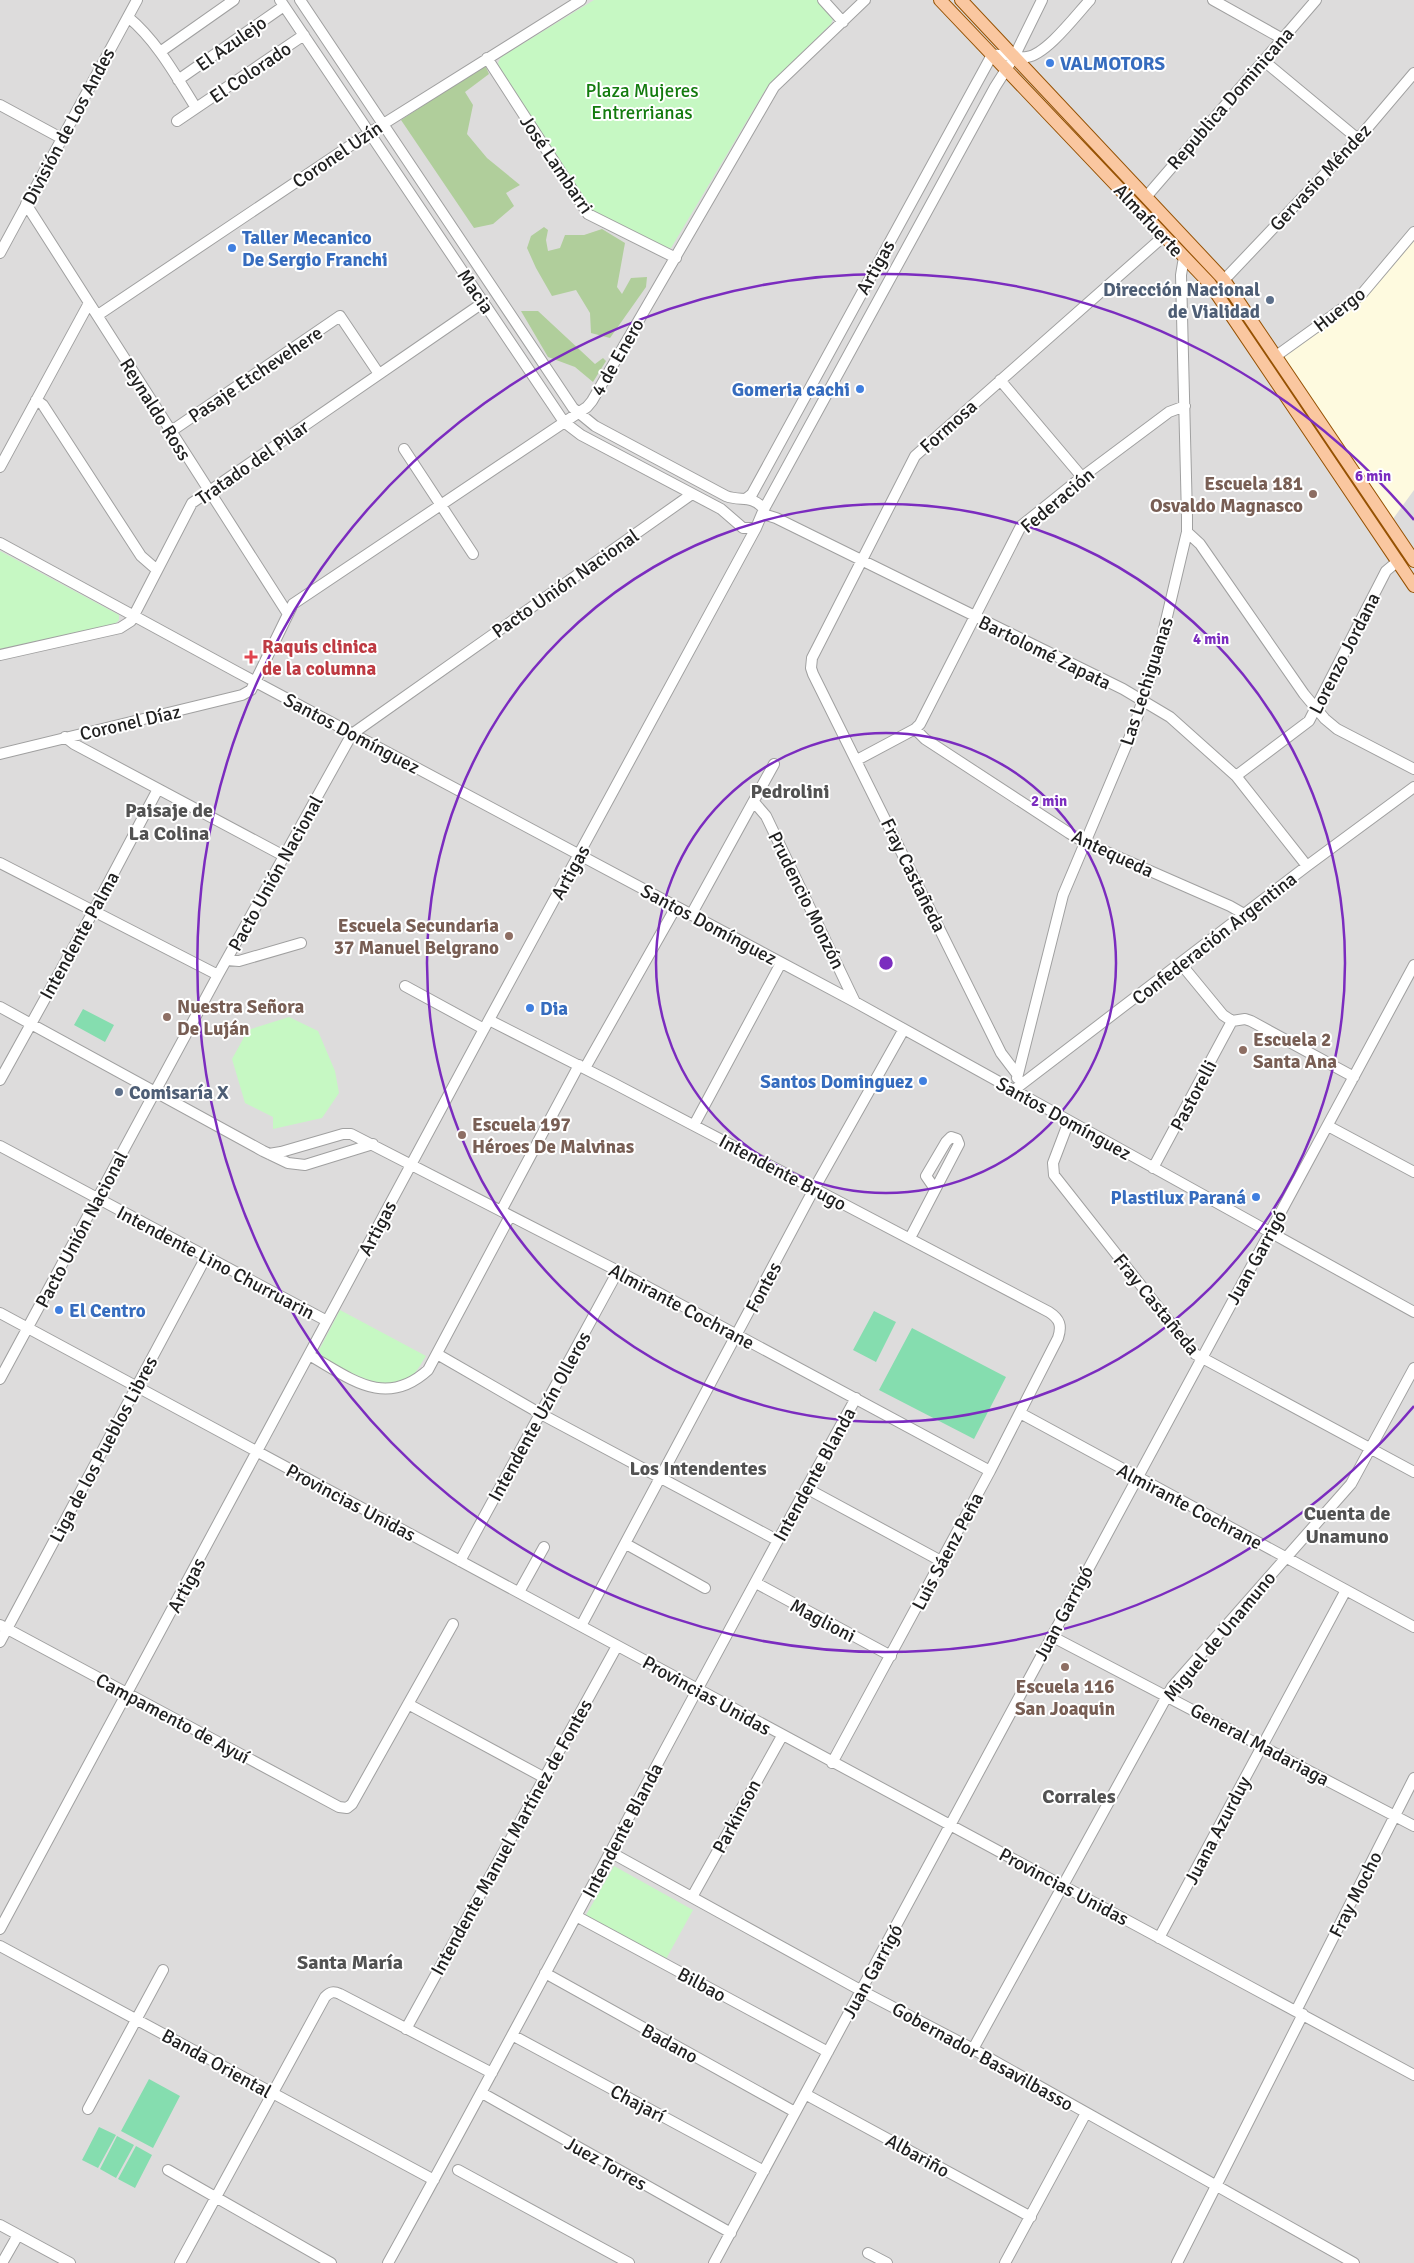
<svg xmlns="http://www.w3.org/2000/svg" width="1414" height="2263" viewBox="0 0 1414 2263" font-family="Signika,sans-serif">
<rect width="100%" height="100%" fill="#efebe5"/>
<path fill="#dddcdc" d="M0 0H1414V2263H0Z"/>
<path fill="#fefadf" d="M1414 232V490L1390 523 1276 356 1361 295Z"/>
<path fill="#b0ce9b" d="M485 65 489 74 465 92 473 105 467 134 487 158 520 185 506 193 514 206 493 224 474 228 401 120Z
M544 227 548 230 546 240 548 251 560 248 565 235H584L602 229 625 243 617 287 622 294 631 278 647 277 646 287 610 338 591 333 590 313 576 290 552 296 536 268 527 248 531 236Z
M521 311H538L595 364 603 358 606 361 593 382 575 367 548 357Z"/>
<path fill="#c6f8c3" d="M594 0H818L833 19 831 24 767 87 671 248 663 247 595 214 500 69 498 63 501 57Z
M0 551 119 615V620L115 624 0 649Z
M289 1017 318 1031 335 1071 339 1093 322 1118 273 1129V1117L245 1103 232 1059 248 1030Z
M340 1310 426 1356C422 1362 418 1370 413 1375 388 1399 340 1367 317 1354Z
M614 1866 693 1910 666 1959 586 1915Z"/>
<path fill="#85ddaf" d="M83 1009 114 1025 105 1042 74 1025Z
M874 1311 896 1322 876 1362 853 1350Z
M912 1328 1006 1377 974 1439 879 1390Z
M149 2079 180 2096 153 2148 121 2131Z
M99 2127 116 2135 98 2168 82 2160Z
M117 2136 134 2145 116 2178 100 2169Z
M136 2146 152 2155 135 2188 118 2179Z"/>
<g fill="none" stroke-linecap="round" stroke-linejoin="round">
<g stroke="#a0a0a0" stroke-width="12">
<path id="minor" d="M280 0 564 422 581 435 721 509 743 528H756
M823 0 843 22
M1213 0 1281 38
M128 17C157 41 176 76 196 108
M160 52 234 0
M487 58 588 214 676 258
M1264 61 1358 139
M178 80 284 6
M0 105 61 138
M177 121 304 35
M1146 197 1316 0
M26 204 288 614
M0 253 137 0
M1224 280 1358 139 1414 73
M98 315 369 133 581 0
M1276 356 1361 295 1414 232
M1000 380 1082 477
M36 400 43 405 141 556 157 570
M170 432 340 316 379 374
M404 449 473 554
M0 467 89 303
M747 498 752 494 992 55C1003 53 1015 59 1027 57 1047 54 1076 15 1090 0
M764 509 995 87 1014 57 1042 0
M763 514 776 518 1123 689 1170 717 1236 776 1307 866
M1187 532 1200 544 1304 694 1325 719 1337 729 1414 769
M0 543 237 672 855 1002 1414 1312
M0 655 120 628 131 621 192 503 484 302
M915 729 925 739 1069 833 1084 842 1230 906 1244 914
M65 737 74 744 284 856
M0 754 242 695 251 690 255 682 293 604 587 407 592 401 774 87 865 0
M857 760 915 729 920 724 1021 526 1082 477 1169 412 1185 406
M1236 776 1309 721 1386 571 1398 561
M754 802 766 816 855 1002
M0 863 218 975
M691 915 774 764
M227 960 239 961 301 943
M1181 964 1223 1015 1232 1021 1245 1019 1251 1021 1354 1077
M405 986 484 1029
M0 1007 263 1151 288 1163 305 1165 373 1144
M489 1020 613 1083 1049 1312C1060 1319 1062 1326 1058 1338L990 1471 832 1763
M585 1068 676 907
M1017 1074 1001 1053 813 674 811 668 812 658 915 456 1164 236
M1017 1078 1063 895 1134 727 1160 646 1182 553 1187 532V517L1181 275 1184 257
M0 1080 93 912 158 789
M1014 1090 1307 866 1414 787
M1069 1121 1053 1163 1054 1175 1195 1354 1414 1472
M694 1125 781 963
M1328 1126 1414 1172
M0 1146 327 1321
M269 1154 281 1152 343 1134H351L618 1271 990 1471
M1153 1168 1232 1021
M501 1211 579 1065
M910 1238 959 1144 957 1139 951 1137 946 1142 926 1176 935 1189
M0 1313 1414 2075
M437 1354 541 1414 777 1540
M309 1355C350 1378 385 1409 428 1370L510 1216
M0 1379 218 975 352 734 692 494
M1020 1413 1414 1627
M806 1488 941 1561
M626 1544 705 1588
M460 1561 618 1271
M756 1583 891 1656
M519 1592 544 1547
M0 1625 339 1807 347 1808 352 1804 453 1624
M581 1626 814 1189 904 1029
M1051 1636 1414 1826
M0 1642 206 1257
M408 1704 543 1777
M610 1852 862 1991 973 2049 1354 2263
M692 1897 782 1736
M576 1916 828 2052
M0 1929 484 1029 756 528 764 509C751 494 741 502 726 496L595 426 573 408 300 0
M1159 1938 1346 1590
M0 1946 434 2180
M545 1973 795 2112
M1296 2011 1414 1778
M406 2029 617 1646
M512 2035 764 2171
M973 2049 1172 1687 1351 1484 1414 1368
M482 2093 731 2233
M805 2094 1031 2217
M88 2109 163 1970
M168 2170 331 2263
M458 2170 629 2263
M0 2225 70 2263
M868 2253 887 2263
M2 2263 18 2235
M180 2263 325 1997C330 1992 333 1991 340 1994L492 2073
M388 2263C547 1976 697 1684 856 1398
M714 2263 1414 965
M1005 2263 1086 2113
M1177 2263 1303 2014"/>
</g>
<g stroke="#965203" stroke-width="14">
<path id="major" d="M940 0 1210 284 1414 586
M961 0 1224 280 1414 561"/>
</g>
<use href="#minor" stroke="#fff" stroke-width="10"/>
<use href="#major" stroke="#fac7a0" stroke-width="12"/>
</g>
<g fill="none" stroke="#7b2cbf" stroke-width="2.5">
<circle cx="886" cy="963" r="230"/>
<circle cx="886" cy="963" r="459"/>
<path d="M1414 1406A689 689 0 1 1 1414 520"/>
</g>
<g fill="#3f7fe0" stroke="#fff" stroke-width="2">
<circle cx="1050" cy="63" r="5"/>
<circle cx="232" cy="248" r="5"/>
<circle cx="860" cy="389" r="5"/>
<circle cx="530" cy="1008" r="5"/>
<circle cx="923" cy="1081" r="5"/>
<circle cx="1256" cy="1197" r="5"/>
<circle cx="59" cy="1310" r="5"/>
</g>
<g fill="#5c6f8a" stroke="#fff" stroke-width="2">
<circle cx="1270" cy="300" r="5"/>
<circle cx="119" cy="1092" r="5"/>
</g>
<g fill="#8d6e63" stroke="#fff" stroke-width="2">
<circle cx="1313" cy="494" r="5"/>
<circle cx="509" cy="936" r="5"/>
<circle cx="167" cy="1017" r="5"/>
<circle cx="1243" cy="1050" r="5"/>
<circle cx="462" cy="1135" r="5"/>
<circle cx="1065" cy="1667" r="5"/>
</g>
<path fill="#e0444e" stroke="#fff" stroke-width="2" d="M248.5 649.5h5v5h5v5h-5v5h-5v-5h-5v-5h5z"/>
<g text-anchor="middle" stroke-width="4" stroke-linejoin="round" paint-order="stroke">
<g font-size="19" fill="#1f1f1f" stroke="#fff">
<text transform="translate(231 43) rotate(-35)" y="7">El Azulejo</text>
<text transform="translate(250 72) rotate(-34)" y="7">El Colorado</text>
<text transform="translate(1230 98) rotate(-49)" y="7">Republica Dominicana</text>
<text transform="translate(68 126) rotate(-62)" y="7">División de Los Andes</text>
<text transform="translate(337 154) rotate(-34)" y="7">Coronel Uzín</text>
<text transform="translate(557 164) rotate(56)" y="7">José Lambarri</text>
<text transform="translate(1320 177) rotate(-47)" y="7">Gervasio Méndez</text>
<text transform="translate(1149 220) rotate(47)" y="7">Almafuerte</text>
<text transform="translate(875 267) rotate(-61)" y="7">Artigas</text>
<text transform="translate(476 291) rotate(56)" y="7">Macia</text>
<text transform="translate(1339 309) rotate(-38)" y="7">Huergo</text>
<text transform="translate(617 357) rotate(-60)" y="7">4 de Enero</text>
<text transform="translate(255 374) rotate(-34)" y="7">Pasaje Etchevehere</text>
<text transform="translate(156 409) rotate(58)" y="7">Reynaldo Ross</text>
<text transform="translate(948 426) rotate(-42)" y="7">Formosa</text>
<text transform="translate(252 462) rotate(-35)" y="7">Tratado del Pilar</text>
<text transform="translate(1057 500) rotate(-40)" y="7">Federación</text>
<text transform="translate(565 583) rotate(-35)" y="7">Pacto Unión Nacional</text>
<text transform="translate(1045 652) rotate(26)" y="7">Bartolomé Zapata</text>
<text transform="translate(1344 653) rotate(-63)" y="7">Lorenzo Jordana</text>
<text transform="translate(1146 681) rotate(-72)" y="7">Las Lechiguanas</text>
<text transform="translate(130 722) rotate(-13)" y="7">Coronel Díaz</text>
<text transform="translate(352 733) rotate(28)" y="7">Santos Domínguez</text>
<text transform="translate(1113 853) rotate(25)" y="7">Antequeda</text>
<text transform="translate(570 872) rotate(-61)" y="7">Artigas</text>
<text transform="translate(275 873) rotate(-61)" y="7">Pacto Unión Nacional</text>
<text transform="translate(914 875) rotate(64)" y="7">Fray Castañeda</text>
<text transform="translate(807 900) rotate(64)" y="7">Prudencio Monzón</text>
<text transform="translate(709 924) rotate(28)" y="7">Santos Domínguez</text>
<text transform="translate(79 935) rotate(-61)" y="7">Intendente Palma</text>
<text transform="translate(1214 938) rotate(-38)" y="7">Confederación Argentina</text>
<text transform="translate(1193 1095) rotate(-62)" y="7">Pastorelli</text>
<text transform="translate(1064 1118) rotate(29)" y="7">Santos Domínguez</text>
<text transform="translate(783 1172) rotate(28)" y="7">Intendente Brugo</text>
<text transform="translate(377 1228) rotate(-62)" y="7">Artigas</text>
<text transform="translate(81 1229) rotate(-62)" y="7">Pacto Unión Nacional</text>
<text transform="translate(1256 1257) rotate(-61)" y="7">Juan Garrigó</text>
<text transform="translate(216 1262) rotate(28)" y="7">Intendente Lino Churruarin</text>
<text transform="translate(763 1287) rotate(-62)" y="7">Fontes</text>
<text transform="translate(1157 1304) rotate(51)" y="7">Fray Castañeda</text>
<text transform="translate(682 1306) rotate(28)" y="7">Almirante Cochrane</text>
<text transform="translate(539 1416) rotate(-61)" y="7">Intendente Uzín Olleros</text>
<text transform="translate(103 1449) rotate(-62)" y="7">Liga de los Pueblos Libres</text>
<text transform="translate(814 1474) rotate(-61)" y="7">Intendente Blanda</text>
<text transform="translate(351 1502) rotate(28)" y="7">Provincias Unidas</text>
<text transform="translate(1190 1506) rotate(28)" y="7">Almirante Cochrane</text>
<text transform="translate(947 1551) rotate(-62)" y="7">Luis Sáenz Peña</text>
<text transform="translate(186 1585) rotate(-62)" y="7">Artigas</text>
<text transform="translate(1063 1613) rotate(-62)" y="7">Juan Garrigó</text>
<text transform="translate(823 1620) rotate(28)" y="7">Maglioni</text>
<text transform="translate(1219 1636) rotate(-50)" y="7">Miguel de Unamuno</text>
<text transform="translate(707 1695) rotate(29)" y="7">Provincias Unidas</text>
<text transform="translate(173 1718) rotate(28)" y="7">Campamento de Ayuí</text>
<text transform="translate(1260 1744) rotate(28)" y="7">General Madariaga</text>
<text transform="translate(736 1816) rotate(-62)" y="7">Parkinson</text>
<text transform="translate(622 1830) rotate(-62)" y="7">Intendente Blanda</text>
<text transform="translate(1217 1830) rotate(-62)" y="7">Juana Azurduy</text>
<text transform="translate(511 1837) rotate(-61)" y="7">Intendente Manuel Martínez de Fontes</text>
<text transform="translate(1064 1886) rotate(28)" y="7">Provincias Unidas</text>
<text transform="translate(1355 1894) rotate(-63)" y="7">Fray Mocho</text>
<text transform="translate(872 1971) rotate(-61)" y="7">Juan Garrigó</text>
<text transform="translate(702 1984) rotate(28)" y="7">Bilbao</text>
<text transform="translate(670 2043) rotate(29)" y="7">Badano</text>
<text transform="translate(983 2056) rotate(29)" y="7">Gobernador Basavilbasso</text>
<text transform="translate(217 2063) rotate(29)" y="7">Banda Oriental</text>
<text transform="translate(638 2103) rotate(28)" y="7">Chajarí</text>
<text transform="translate(918 2155) rotate(29)" y="7">Albariño</text>
<text transform="translate(606 2163) rotate(29)" y="7">Juez Torres</text>
</g>
<g font-size="19" font-weight="bold" fill="#366cbe" stroke="#fff" text-anchor="start">
<text x="1060" y="70">VALMOTORS</text>
<text x="242" y="244">Taller Mecanico<tspan x="242" dy="22">De Sergio Franchi</tspan></text>
<text x="850" y="396" text-anchor="end">Gomeria cachi</text>
<text x="540" y="1015">Dia</text>
<text x="913" y="1088" text-anchor="end">Santos Dominguez</text>
<text x="1246" y="1204" text-anchor="end">Plastilux Paraná</text>
<text x="69" y="1317">El Centro</text>
</g>
<g font-size="19" fill="#137b0e" stroke="#fff">
<text x="642" y="97">Plaza Mujeres<tspan x="642" dy="22">Entrerrianas</tspan></text>
</g>
<g font-size="19" font-weight="bold" fill="#4e5e75" stroke="#fff" text-anchor="end">
<text x="1260" y="296">Dirección Nacional<tspan x="1260" dy="22">de Vialidad</tspan></text>
<text x="129" y="1099" text-anchor="start">Comisaría X</text>
</g>
<g font-size="19" font-weight="bold" fill="#785e54" stroke="#fff" text-anchor="start">
<text x="1303" y="490" text-anchor="end">Escuela 181<tspan x="1303" dy="22">Osvaldo Magnasco</tspan></text>
<text x="499" y="932" text-anchor="end">Escuela Secundaria<tspan x="499" dy="22">37 Manuel Belgrano</tspan></text>
<text x="177" y="1013">Nuestra Señora<tspan x="177" dy="22">De Luján</tspan></text>
<text x="1253" y="1046">Escuela 2<tspan x="1253" dy="22">Santa Ana</tspan></text>
<text x="472" y="1131">Escuela 197<tspan x="472" dy="22">Héroes De Malvinas</tspan></text>
<text x="1065" y="1693" text-anchor="middle">Escuela 116<tspan x="1065" dy="22">San Joaquin</tspan></text>
</g>
<g font-size="19" font-weight="bold" fill="#be3a42" stroke="#fff" text-anchor="start">
<text x="262" y="653">Raquis clinica<tspan x="262" dy="22">de la columna</tspan></text>
</g>
<g font-size="20" font-weight="bold" fill="#525252" stroke="#fff">
<text x="790" y="798">Pedrolini</text>
<text x="169" y="817">Paisaje de<tspan x="169" dy="23">La Colina</tspan></text>
<text x="698" y="1475">Los Intendentes</text>
<text x="1347" y="1520">Cuenta de<tspan x="1347" dy="23">Unamuno</tspan></text>
<text x="1079" y="1803">Corrales</text>
<text x="350" y="1969">Santa María</text>
</g>
</g>
<circle cx="886" cy="963" r="8" fill="#7b2cbf" stroke="#fff" stroke-width="2.5"/>
<g font-size="15" text-anchor="middle" font-weight="bold" fill="#7b2cbf" stroke="#fff" stroke-width="4" stroke-linejoin="round" paint-order="stroke">
<text x="1373" y="481">6 min</text>
<text x="1211" y="644">4 min</text>
<text x="1049" y="806">2 min</text>
</g>
</svg>
